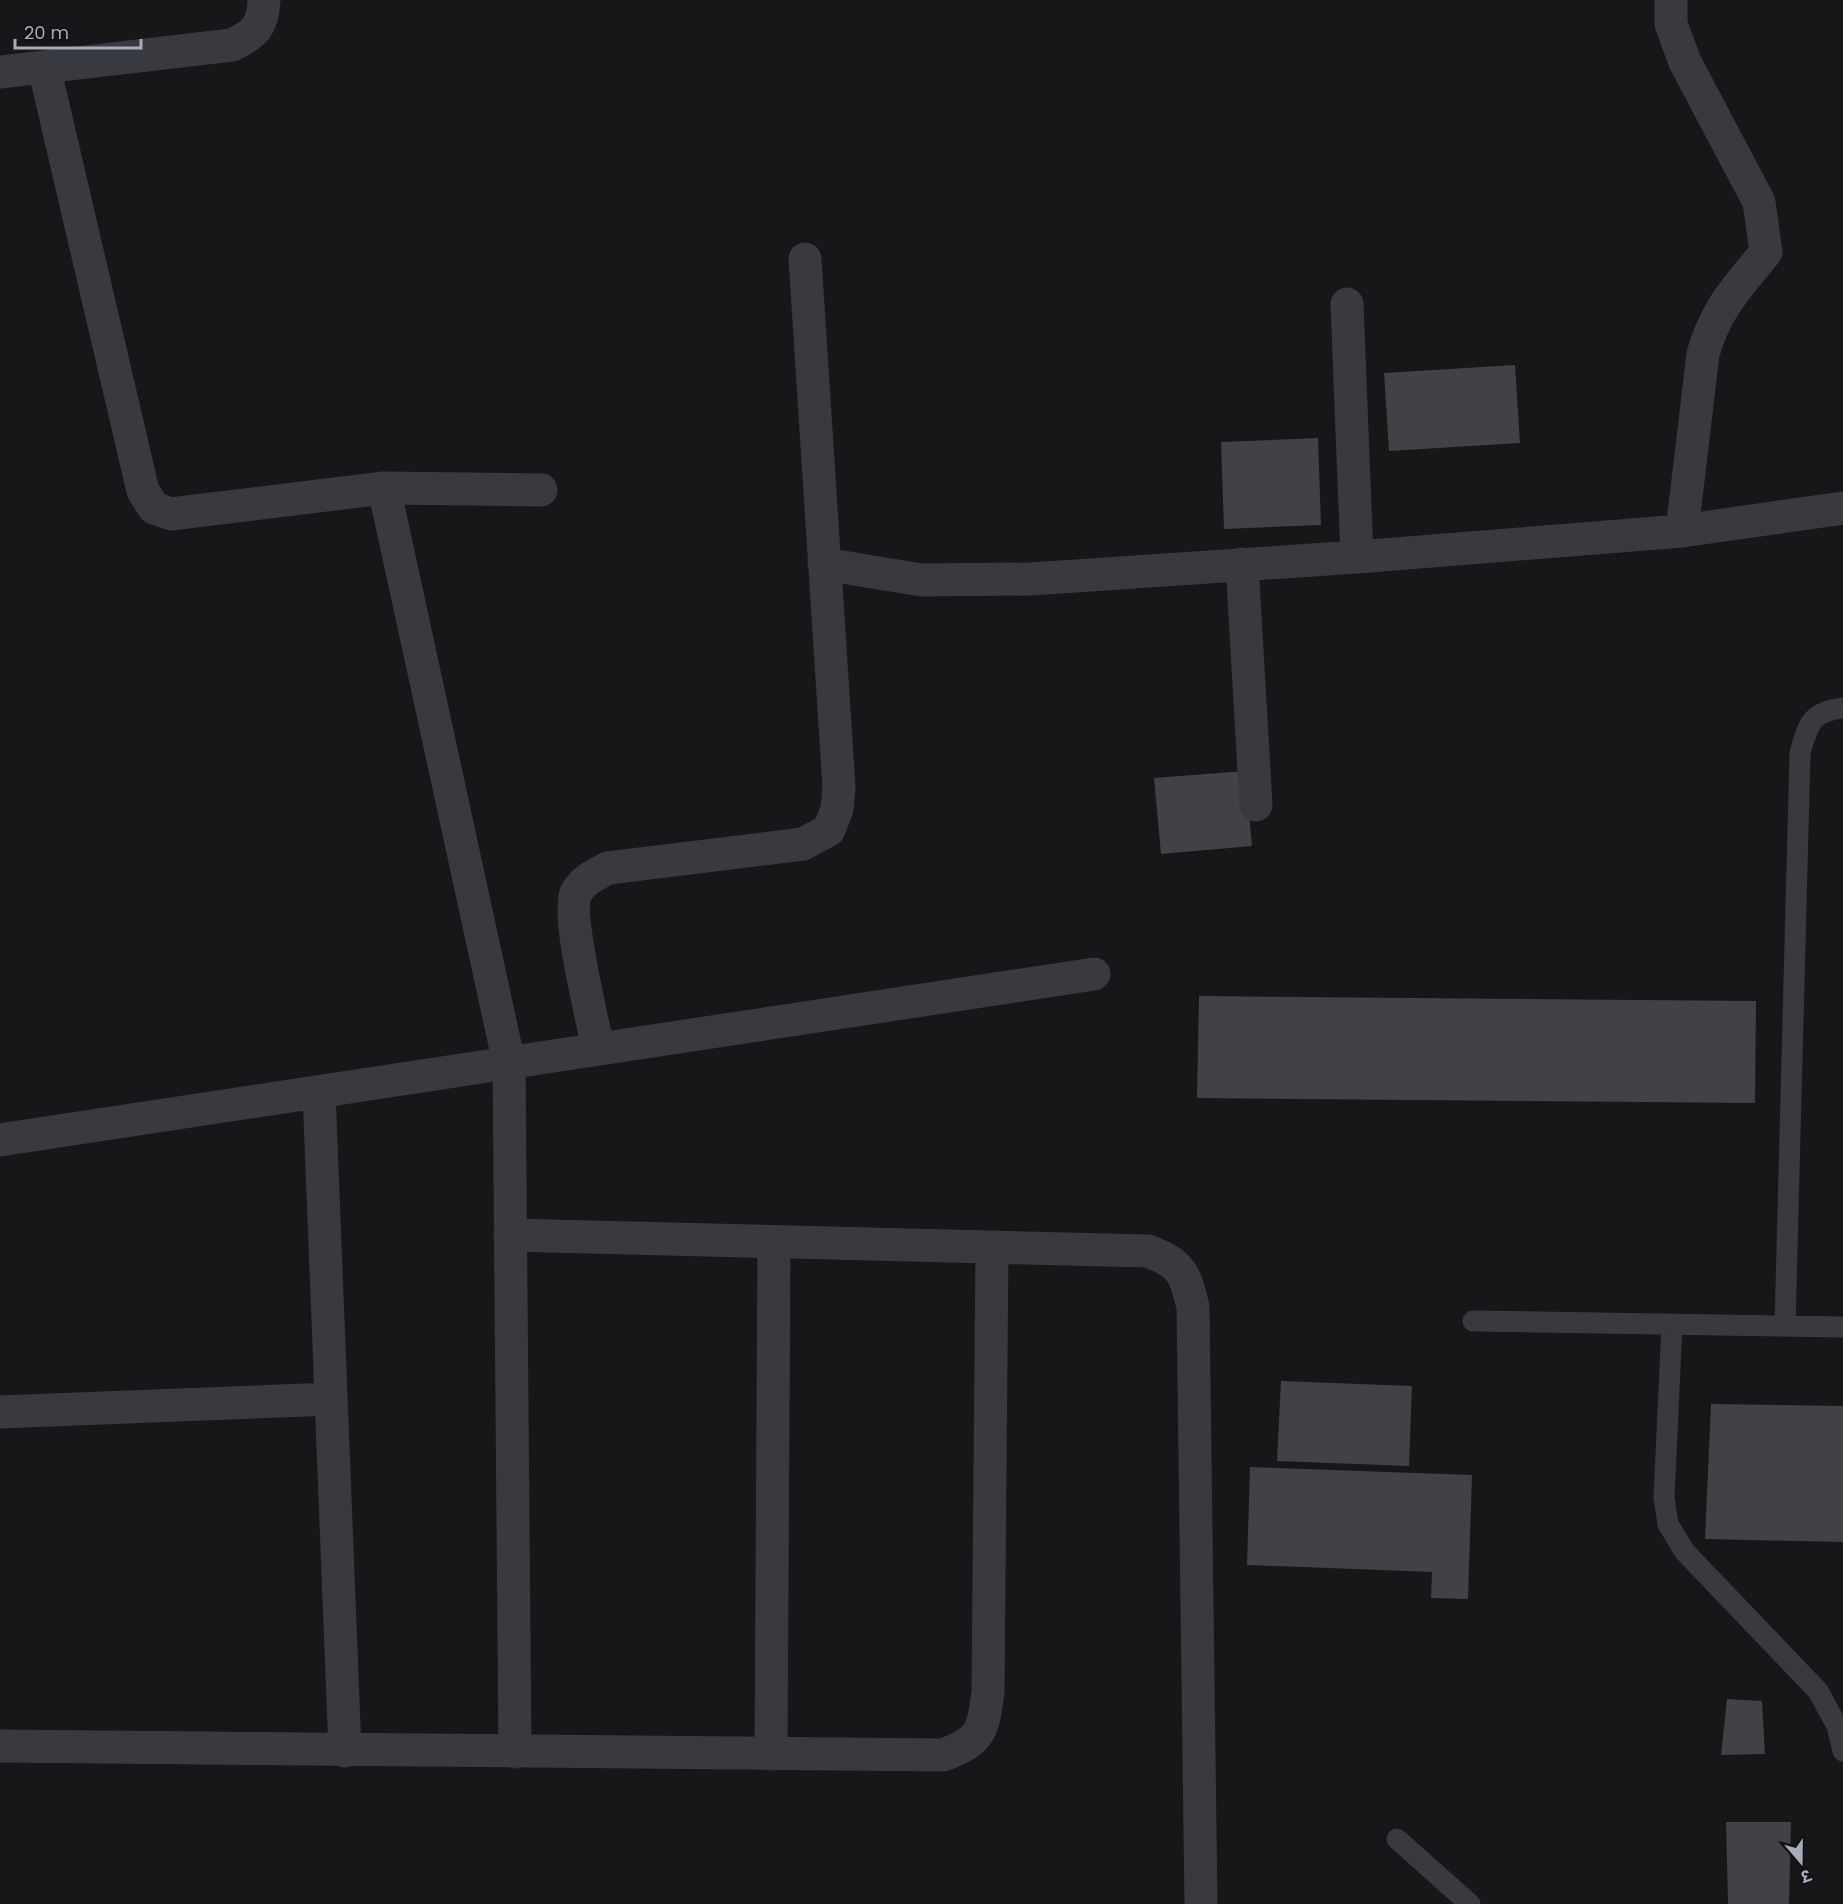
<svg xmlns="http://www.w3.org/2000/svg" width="1843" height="1904" viewBox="0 0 1843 1904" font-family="Poppins,'Noto Sans Devanagari',sans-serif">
<rect width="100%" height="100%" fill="#171719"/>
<path fill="#414146" d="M1515 365 1520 443 1389 451 1384 373Z
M1318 438 1321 525 1224 529 1221 442Z
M1245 771 1252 846 1161 854 1154 778Z
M1199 996 1756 1001 1755 1103 1197 1098Z
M1281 1381 1412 1386 1409 1466 1277 1461Z
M1711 1404 1843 1406V1542L1705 1539Z
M1250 1467 1472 1475 1468 1599 1431 1598 1432 1572 1247 1565Z
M1727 1699 1762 1701 1765 1754 1721 1755Z
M1726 1822H1791L1789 1904H1728Z"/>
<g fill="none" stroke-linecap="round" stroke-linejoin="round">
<path stroke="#393a40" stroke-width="21" d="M1473 1321 1843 1327
M1672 1324 1664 1498 1668 1524 1685 1552 1818 1691 1837 1726 1843 1751
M1785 1326 1800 753C1808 725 1810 712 1843 708
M1397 1839 1470 1904"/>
<path stroke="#393a40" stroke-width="33" d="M1671 0V24L1685 62 1759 202 1766 252C1737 288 1716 308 1703 354L1682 531
M44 67 143 491 154 508 171 514 384 488 541 490
M0 72 232 45C255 34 263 26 264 0
M1347 304 1357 557
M384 488 509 1063 515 1752
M824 564 922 580 1031 579 1357 557 1682 531 1843 508
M1242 564 1256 805
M598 1049C593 1021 566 915 576 893 582 880 597 874 608 868L803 844 829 830 837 809 839 787 805 259
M319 1092 345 1751
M0 1140 1094 974
M510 1235 1148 1251C1182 1264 1185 1273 1193 1307L1201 1904
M0 1412 331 1399
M0 1746 943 1755C981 1741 983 1731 988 1692L992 1248
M771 1754 774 1242"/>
</g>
<g transform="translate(1801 1862) rotate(160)" stroke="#121214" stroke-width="4.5" paint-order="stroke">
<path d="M0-4.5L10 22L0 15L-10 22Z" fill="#a8acba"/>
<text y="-9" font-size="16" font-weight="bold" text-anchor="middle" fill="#a8acba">उ</text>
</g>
<path d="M15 39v9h126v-9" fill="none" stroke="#a8acba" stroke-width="3"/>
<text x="24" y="39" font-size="18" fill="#a8acba" stroke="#121214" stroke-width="4.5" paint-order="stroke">20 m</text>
</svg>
